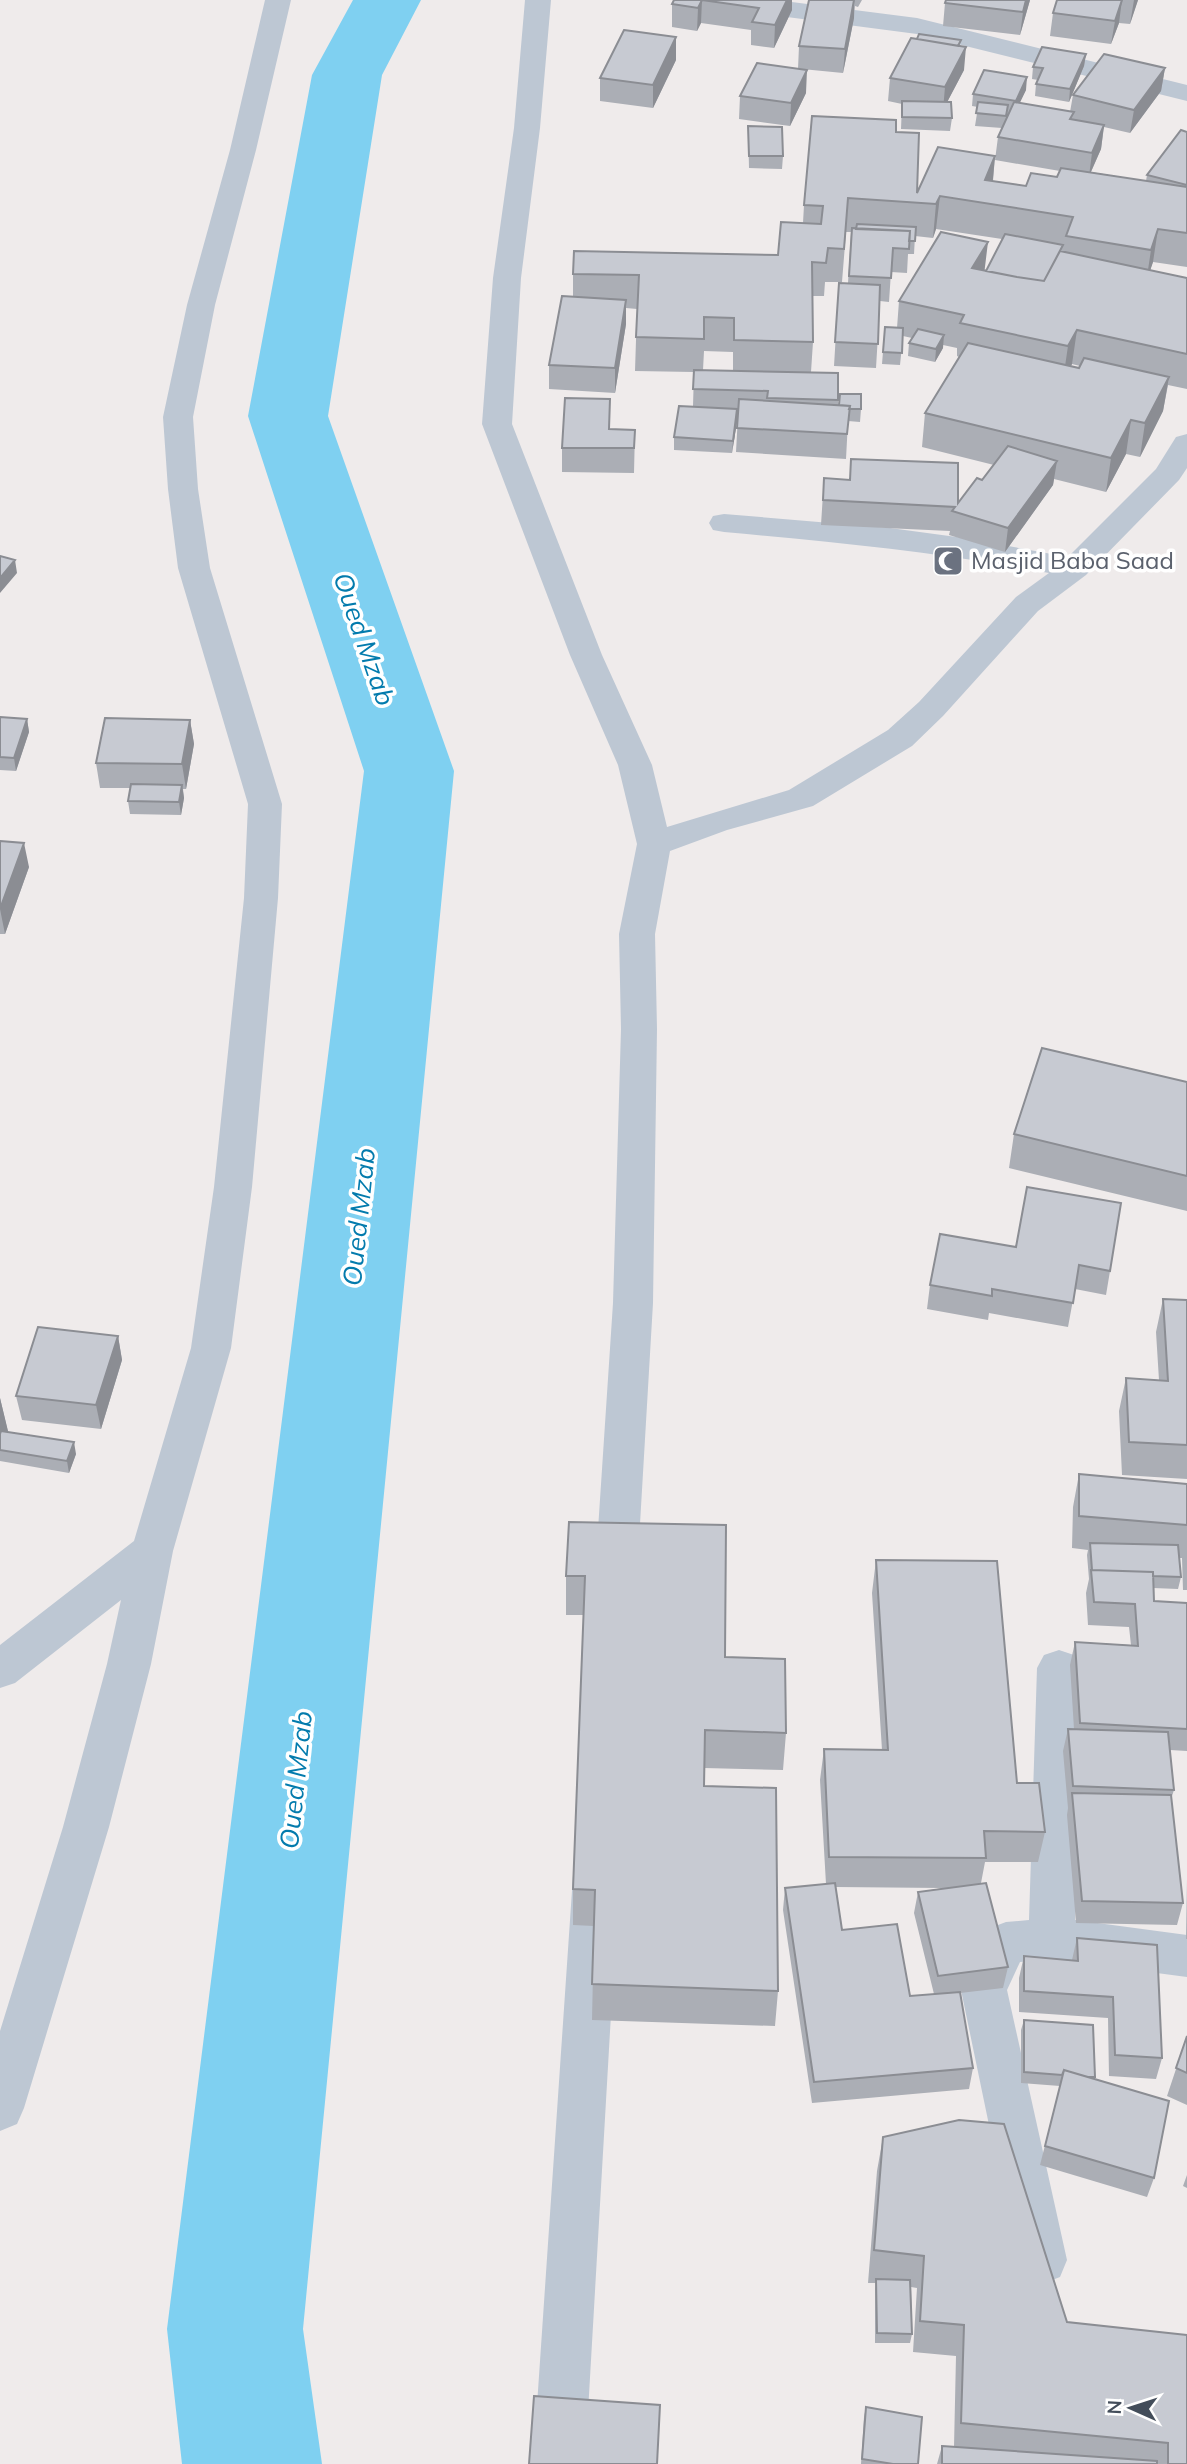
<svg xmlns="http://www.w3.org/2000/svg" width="1187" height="2464" viewBox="0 0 1187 2464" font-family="Mulish,sans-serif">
<rect width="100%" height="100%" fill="#efebeb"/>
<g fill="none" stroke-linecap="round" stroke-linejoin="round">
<path fill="#7fd0f1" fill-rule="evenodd" d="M353 0H421L382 75 328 416 454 771 303 2329 322 2464H182L167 2329 364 771 248 416 312 75Z"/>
<path fill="#bdc7d3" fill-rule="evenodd" d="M265 0H291L256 150 215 305 193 417 198 489 210 568 282 804 278 898 252 1187 231 1348 173 1551 151 1664 109 1827 24 2108 17 2124 0 2131V2031L63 1827 107 1664 121 1600 15 1683 0 1688V1645L134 1541 191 1348 214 1187 244 898 248 804 178 568 168 489 163 417 187 305 230 150Z
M525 0H551L540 128 521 278 512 424 602 655 652 765 667 827 789 790 888 730 919 702 1016 597 1049 573C939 552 835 542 724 532L713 530 709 523 713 516 724 514 890 528 964 538 1068 557 1156 469 1176 437 1187 434V468L1179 480 1086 575 1038 611 943 716 912 746 813 806 727 830 670 851 655 934 657 1029 653 1303 637 1575 631 1587 616 1592 601 1587 595 1575 613 1303 621 1029 619 934 637 844 618 765 570 655 482 424 493 278 514 128Z
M706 0H776L917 18 1187 85V101L917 34 719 8 710 5Z
M1059 1650 1074 1655 1081 1668 1075 1920 1187 1935V1977L1051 1959 1020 1962 1007 1990 1067 2260 1060 2277 1042 2284 1024 2277 1017 2260 961 1990 990 1928 1006 1922 1029 1920 1037 1668 1044 1655Z
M596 1856 612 1862 619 1876 585 2464H533L573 1876 580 1862Z"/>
</g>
<path fill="#abaeb5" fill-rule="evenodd" d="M674 0H792V10L774 48 751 45V30L701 23 697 31 672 27V4Z
M809 0H862L858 7 855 6 854 18 843 73 802 69 806 93 790 126 739 119 740 96 798 69 799 46Z
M1030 0 1020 35 943 26 945 3Z
M1057 0H1138L1130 24 1119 23 1111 44 1050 36 1053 13Z
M961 46 964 70 947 102 952 118 950 131 901 129 902 104 888 101 890 78Z
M1086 54 1084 66 1069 102 1035 96 1036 84 1038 80 1032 79 1033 67Z
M676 60 653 108 600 101V78Z
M1165 68 1161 91 1130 133 1104 127 1101 149 1091 172 1146 181 1147 175 1187 132V267L1153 262 1150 270 1187 278V389L1168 385 1163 411 1140 457 1126 454 1106 492 1054 479 1053 485 1005 552 949 535 950 531 821 525 824 478 958 503 982 480 994 465 922 447 925 413 959 357 957 356V348L943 345V348L935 362 908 356 909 343 912 338 903 336 900 365 882 364 885 327 897 328 899 301 986 271 1002 239 936 229 933 238 915 236 914 254H908L907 273 891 272 889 302 880 301 876 368 834 366 839 283H848L851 232H846L842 282H825L824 296H813V342L811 372 838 400V405L861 409 860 422 848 421 846 459 736 452 738 415 732 453 674 450V437L693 406 694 372 635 371 637 309 626 308V324L615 393 549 389V365L573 296V274L778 255 803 223 804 205 896 132 917 193 995 156 993 181 1026 186 1057 177 1060 171 995 160 998 137 1002 128 975 126 978 107 972 106 973 94 1026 90 1019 103 1070 112 1073 95ZM704 351 733 352V371L703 370ZM1072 364 1080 366 1079 368 1071 366Z
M748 126 783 156 782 169 749 168Z
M610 429 635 430 634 473 562 472V448Z
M0 717 27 719 29 732 16 771 0 770Z
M190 720 194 744 186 789H183L184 798 181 815 130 814 128 801 131 788H100L96 763Z
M0 841 29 867 5 934H0Z
M1187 1082V1211L1009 1168 1014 1134Z
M940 1234 1110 1271 1106 1295 1075 1289 1068 1327 989 1313 988 1320 927 1309 930 1285Z
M1163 1299 1187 1300V1479L1122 1475 1119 1411 1126 1378 1159 1380 1156 1332Z
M118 1336 122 1360 101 1429 22 1420 16 1396Z
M0 1398 8 1432 76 1454 69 1473 0 1461Z
M1079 1474 1187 1484V1590H1183L1182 1558H1179L1181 1577 1178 1589 1153 1588 1154 1601 1187 1603V1751L1170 1750 1174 1790 1171 1799 1183 1903 1177 1925 1076 1923 1067 1815 1068 1808 1063 1751 1068 1729H1074L1070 1665 1075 1642 1131 1645 1129 1627 1088 1625 1086 1593 1089 1579 1087 1555 1088 1550 1072 1548 1073 1507Z
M569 1522 725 1657 786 1733 783 1770 704 1768V1786L778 1991 775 2026 592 2020 594 1926 573 1925V1889L584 1615H566V1576Z
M876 1560 1017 1783 1045 1832 1038 1862H985L981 1883 1008 1967 1003 1988 960 1993 973 2068 969 2089 812 2103 783 1910 785 1888 826 1884 820 1780 824 1749 882 1750 872 1593ZM836 1887 943 1888 918 1892 914 1913 934 1994 910 1996 842 1930Z
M1187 1879V1939H1186Z
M1077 1938 1162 2058 1156 2079 1109 2076 1108 2018 1019 2012V1978L1024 1956 1072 1960Z
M1024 2020 1095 2077 1094 2079 1154 2178 1147 2197 1040 2165 1060 2086 1021 2083V2030Z
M1187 2036V2105L1167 2096Z
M883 2137 1067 2322 1187 2464H937L942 2446 954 2447 956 2356 913 2352 917 2288 911 2287 912 2334 910 2343H875V2289L876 2283H868L877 2171Z
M1187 2175V2188L1183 2186Z
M866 2407 918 2464H861L864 2417Z"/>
<path fill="#8b8d93" d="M702 0 701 23 697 31 698 8Z
M787 0H792V10L774 48 775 25Z
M854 0V18L843 73 845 49Z
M1026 0H1030L1020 35 1023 12Z
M1122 0 1119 23 1111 44 1115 21Z
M1134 0H1138L1130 24Z
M676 37V60L653 108V85Z
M966 47 964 70 943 110 945 87Z
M1086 54 1084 66 1069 102 1070 89Z
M1165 68 1161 91 1130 133 1134 110Z
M807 70 806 93 790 126 791 103Z
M1027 77 1026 90 1015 113 1016 101Z
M1104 125 1101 149 1089 176 1092 153Z
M995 156 992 189 985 180Z
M940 196 936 229 933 238 936 204Z
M1158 229 1153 262 1146 283 1151 250Z
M988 242 984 275 972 268Z
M626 300V324L615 393V368Z
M1077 330 1072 364 1063 380 1068 346Z
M944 335 943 348 935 362 936 349Z
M1169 377 1163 411 1140 457 1145 423Z
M737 409V422L732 453 733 441Z
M1131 420 1126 454 1106 492 1111 458Z
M1057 461 1053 485 1005 552 1008 528Z
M15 560 17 573 0 593V578Z
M27 719 29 732 16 771 14 758Z
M190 720 194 744 186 789 182 764Z
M182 785 184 798 181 815 179 802Z
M24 843 29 867 5 934 0 909Z
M118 1336 122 1360 101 1429 96 1405Z
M0 1398 8 1431 1 1450H0Z
M74 1442 76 1454 69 1473 67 1461Z"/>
<path fill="#c7cad2" stroke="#8b8d93" stroke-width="2" d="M674 0H787L775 25 752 22 759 8 702 0 698 8 672 4Z
M809 0H854L845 49 799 46Z
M946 0H1026L1023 12 945 3Z
M1057 0H1122L1115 21 1053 13Z
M624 30 676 37 653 85 600 78Z
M919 34 961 40 958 46 917 39Z
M911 38 966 47 945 87 890 78Z
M1042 47 1086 54 1070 89 1036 84 1043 68 1033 67Z
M1104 54 1165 68 1134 110 1073 95Z
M757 63 807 70 791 103 740 96Z
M984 70 1027 77 1016 101 973 94Z
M902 101 951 102 952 118 902 117Z
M978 102 1008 105 1006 116 976 113Z
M1014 102 1074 112 1070 119 1104 125 1092 153 998 137Z
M812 116 896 120V132L919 133 917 193 938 147 995 156 985 180 1026 186 1031 173 1057 177 1061 168 1187 187V233L1158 229 1151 250 1066 236 1073 217 940 196 936 204 848 198 844 249 828 248 826 263 812 262 813 342 734 340V318L704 317V339L636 337 639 275 573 274 574 251 778 255 781 222 821 224 823 206 804 205Z
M748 126 782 127 783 156H749Z
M1181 130 1187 132V185L1147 175Z
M857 224 916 227 915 241H909L910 231 856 229Z
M852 228 910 231 909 249 893 248 891 278 849 276Z
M941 232 988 242 972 268 1017 277 1044 281 1060 251 1187 278V354L1077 330 1068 346 960 323 964 315 899 301Z
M1005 234 1063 245 1044 281 1017 277 986 271Z
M839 283 880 285 878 344 835 342Z
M562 296 626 300 615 368 549 365Z
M885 327 903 328 902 353 883 352Z
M918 329 944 335 936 349 909 343Z
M968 343 1079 368 1084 358 1169 377 1145 423 1131 420 1111 458 925 413Z
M694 370 838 373V400L767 398 768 391 693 389Z
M840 394H861V409H849L850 406 839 405Z
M565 398 610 399 609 429 635 430 634 448H562Z
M739 399 850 406 847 434 737 428Z
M679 406 737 409 733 441 674 437Z
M1008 446 1057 461 1008 528 952 511 955 507 823 500 824 478 850 480 851 459 958 463V503L977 478 982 480Z
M0 556 15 560 0 578Z
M0 717 27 719 14 758 0 757Z
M105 718 190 720 182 764 96 763Z
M131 784 182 785 179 802 128 801Z
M0 841 24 843 0 909Z
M1042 1048 1187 1082V1176L1014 1134Z
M1027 1187 1121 1203 1110 1271 1079 1265 1073 1303 992 1289V1296L930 1285 940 1234 1016 1247Z
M1163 1299 1187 1300V1445L1129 1442 1126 1378 1168 1381Z
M38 1327 118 1336 96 1405 16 1396Z
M1 1431 74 1442 67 1461 0 1450V1434Z
M1079 1474 1187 1484V1525L1079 1516Z
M569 1522 726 1525 725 1657 785 1659 786 1733 705 1730 704 1786 776 1788 778 1991 592 1984 595 1890 573 1889 585 1576H566Z
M1090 1543 1178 1545 1181 1577 1153 1576V1572L1092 1570Z
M876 1560 997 1561 1017 1783H1039L1045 1832 984 1831 986 1858 829 1857 824 1749 888 1750Z
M1091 1570 1153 1572 1154 1601 1187 1603V1729L1080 1723 1075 1642 1138 1646 1135 1604 1094 1602Z
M1068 1729 1168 1732 1174 1790 1073 1786Z
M1072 1793 1171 1795 1183 1903 1082 1901Z
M835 1883 842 1930 897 1924 910 1996 960 1992 973 2068 814 2082 785 1888Z
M986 1883 1008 1967 938 1976 918 1892Z
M1077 1938 1157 1945 1162 2058 1115 2055 1113 1997 1024 1991V1956L1078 1961Z
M1024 2020 1093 2025 1095 2077H1088L1064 2070 1062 2075 1024 2072Z
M1187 2036V2073L1176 2068Z
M1064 2070 1169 2101 1154 2178 1045 2146Z
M959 2120 1004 2124 1067 2322 1187 2335V2464H1168V2443L961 2423 964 2325 920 2321 924 2256 874 2250 883 2137Z
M876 2279 910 2280 912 2334 877 2333Z
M534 2396 660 2405 657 2464H529Z
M866 2407 922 2417 918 2464H893L862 2459Z
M942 2446 1157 2461V2464H942Z"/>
<defs>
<g id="mosque-square" transform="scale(1.575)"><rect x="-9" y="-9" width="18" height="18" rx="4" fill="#6b7280" stroke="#fff"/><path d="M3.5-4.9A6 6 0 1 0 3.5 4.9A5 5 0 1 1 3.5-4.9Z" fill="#fff"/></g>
</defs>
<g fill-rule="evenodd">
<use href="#mosque-square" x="948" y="561"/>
</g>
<g text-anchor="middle" stroke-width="7" stroke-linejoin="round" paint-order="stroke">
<g font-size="24" fill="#5b616d" stroke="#fff" text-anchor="start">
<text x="971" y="569">Masjid Baba Saad</text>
</g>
<g font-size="26" font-style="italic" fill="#037bad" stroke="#fff">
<text transform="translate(364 639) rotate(71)" y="9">Oued Mzab</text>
<text transform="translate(359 1217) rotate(-84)" y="9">Oued Mzab</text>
<text transform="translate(296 1780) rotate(-84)" y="9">Oued Mzab</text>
</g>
</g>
<g transform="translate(1131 2408) rotate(273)" stroke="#ffffff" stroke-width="5" paint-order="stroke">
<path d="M0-5L12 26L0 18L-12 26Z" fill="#434d5a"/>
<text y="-10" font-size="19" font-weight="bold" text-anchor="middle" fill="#434d5a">N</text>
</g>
</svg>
